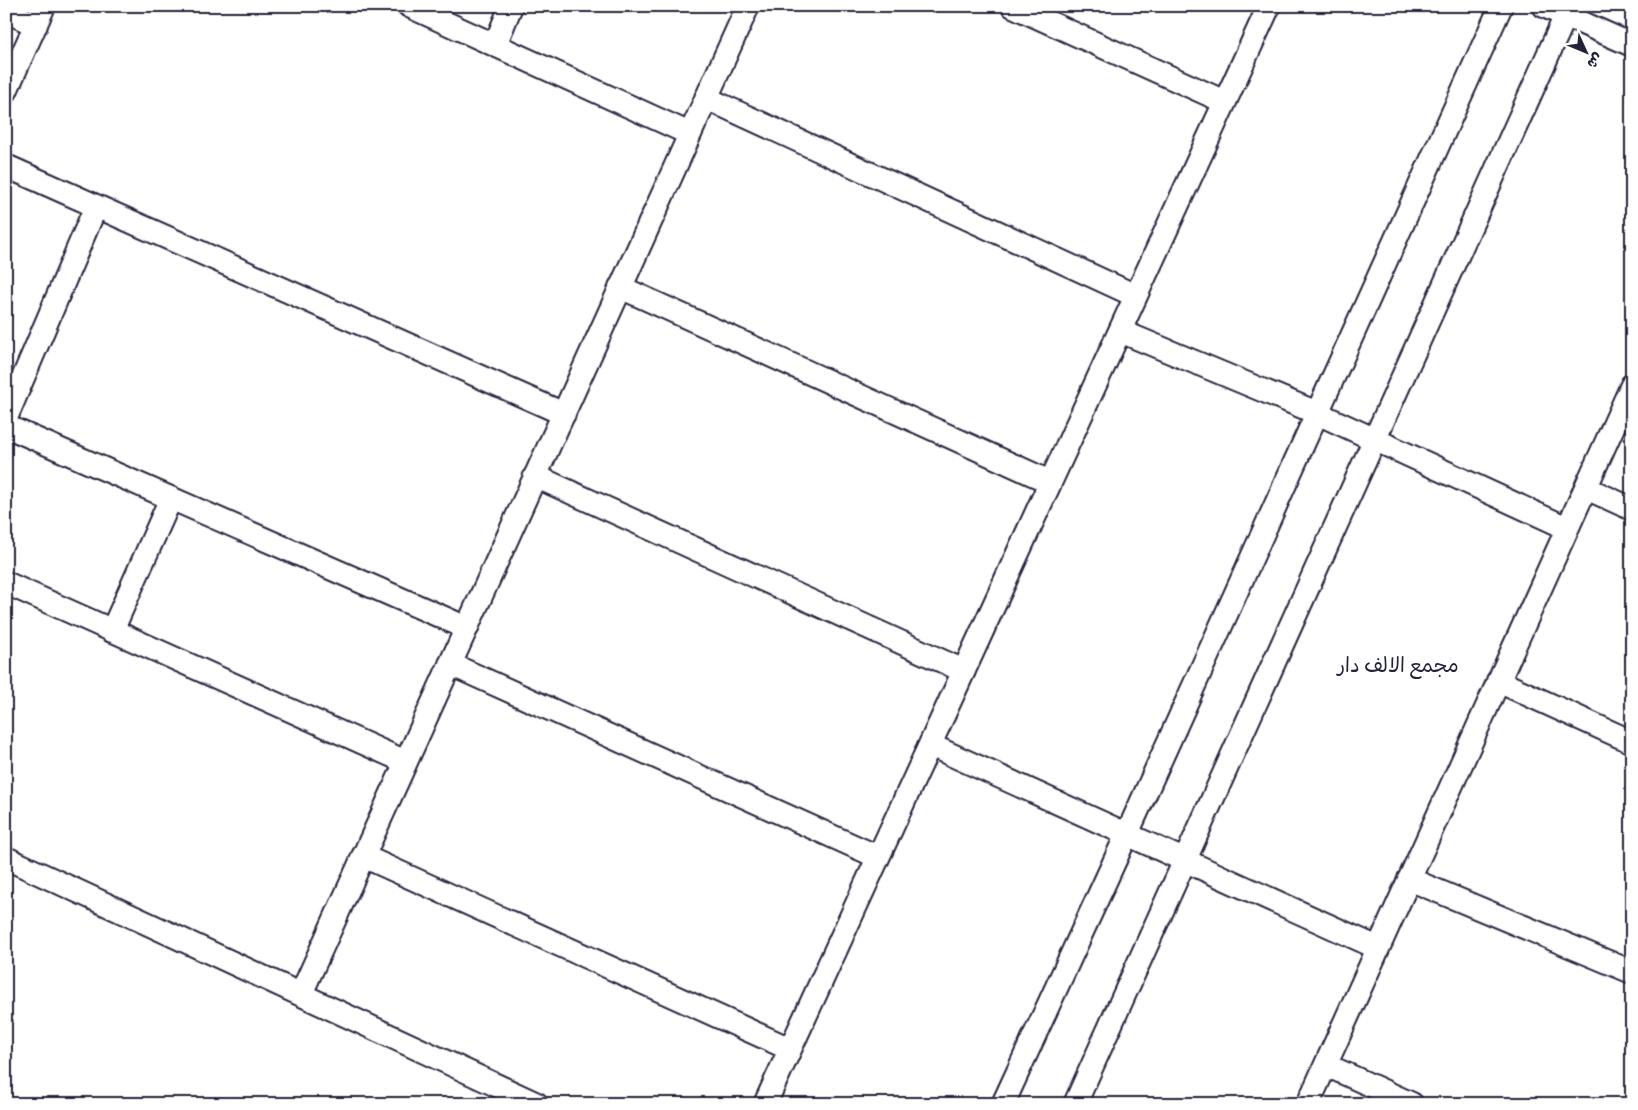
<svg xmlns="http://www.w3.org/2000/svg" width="1638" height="1110" viewBox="0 0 1638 1110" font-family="Itim,'Playpen Sans Arabic',sans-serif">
<rect width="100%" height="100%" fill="#fff"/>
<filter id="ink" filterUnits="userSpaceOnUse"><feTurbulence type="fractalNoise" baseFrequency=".02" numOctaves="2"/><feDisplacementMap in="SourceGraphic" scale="10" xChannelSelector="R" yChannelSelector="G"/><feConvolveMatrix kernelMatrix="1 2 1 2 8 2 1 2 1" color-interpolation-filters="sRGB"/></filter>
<g filter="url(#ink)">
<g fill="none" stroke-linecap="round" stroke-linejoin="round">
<g stroke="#22223b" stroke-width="26">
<path id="minor" d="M409 6 690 134
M1013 6 1225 102
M1544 6 1632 45
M6 11 36 25
M495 45 511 6
M6 91 44 6
M706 98 1136 296
M6 166 564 414
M620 287 1050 482
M1120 331 1317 413 1567 528
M6 418 96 206
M6 426 467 628
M535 476 964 671
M1586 488 1632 509
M6 583 406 762
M112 631 171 498
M450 664 878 857
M1498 681 1632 742
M930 745 1378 948
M363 856 790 1049
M6 858 537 1104
M1409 879 1632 972
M301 994 748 6
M1326 1065 1412 1104
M765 1104 1269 6
M1003 1104 1127 834 1501 6
M1075 1104 1570 6
M1308 1104 1632 385"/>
</g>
<use href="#minor" stroke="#fff" stroke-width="22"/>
</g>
</g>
<g text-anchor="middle" stroke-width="4.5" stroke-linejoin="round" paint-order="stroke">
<g font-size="20" fill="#22223b" stroke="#fff">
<text x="1398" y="672">مجمع الالف دار</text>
</g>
</g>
<rect width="1638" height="1110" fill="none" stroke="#fff" stroke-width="25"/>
<rect x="12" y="12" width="1613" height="1085" fill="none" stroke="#22223b" stroke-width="2" filter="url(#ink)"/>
<g transform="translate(1586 52) rotate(134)" stroke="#ffffff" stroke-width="4" paint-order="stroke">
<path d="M0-4L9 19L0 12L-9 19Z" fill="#22223b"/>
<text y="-8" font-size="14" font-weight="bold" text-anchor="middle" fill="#22223b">ش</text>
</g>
</svg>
